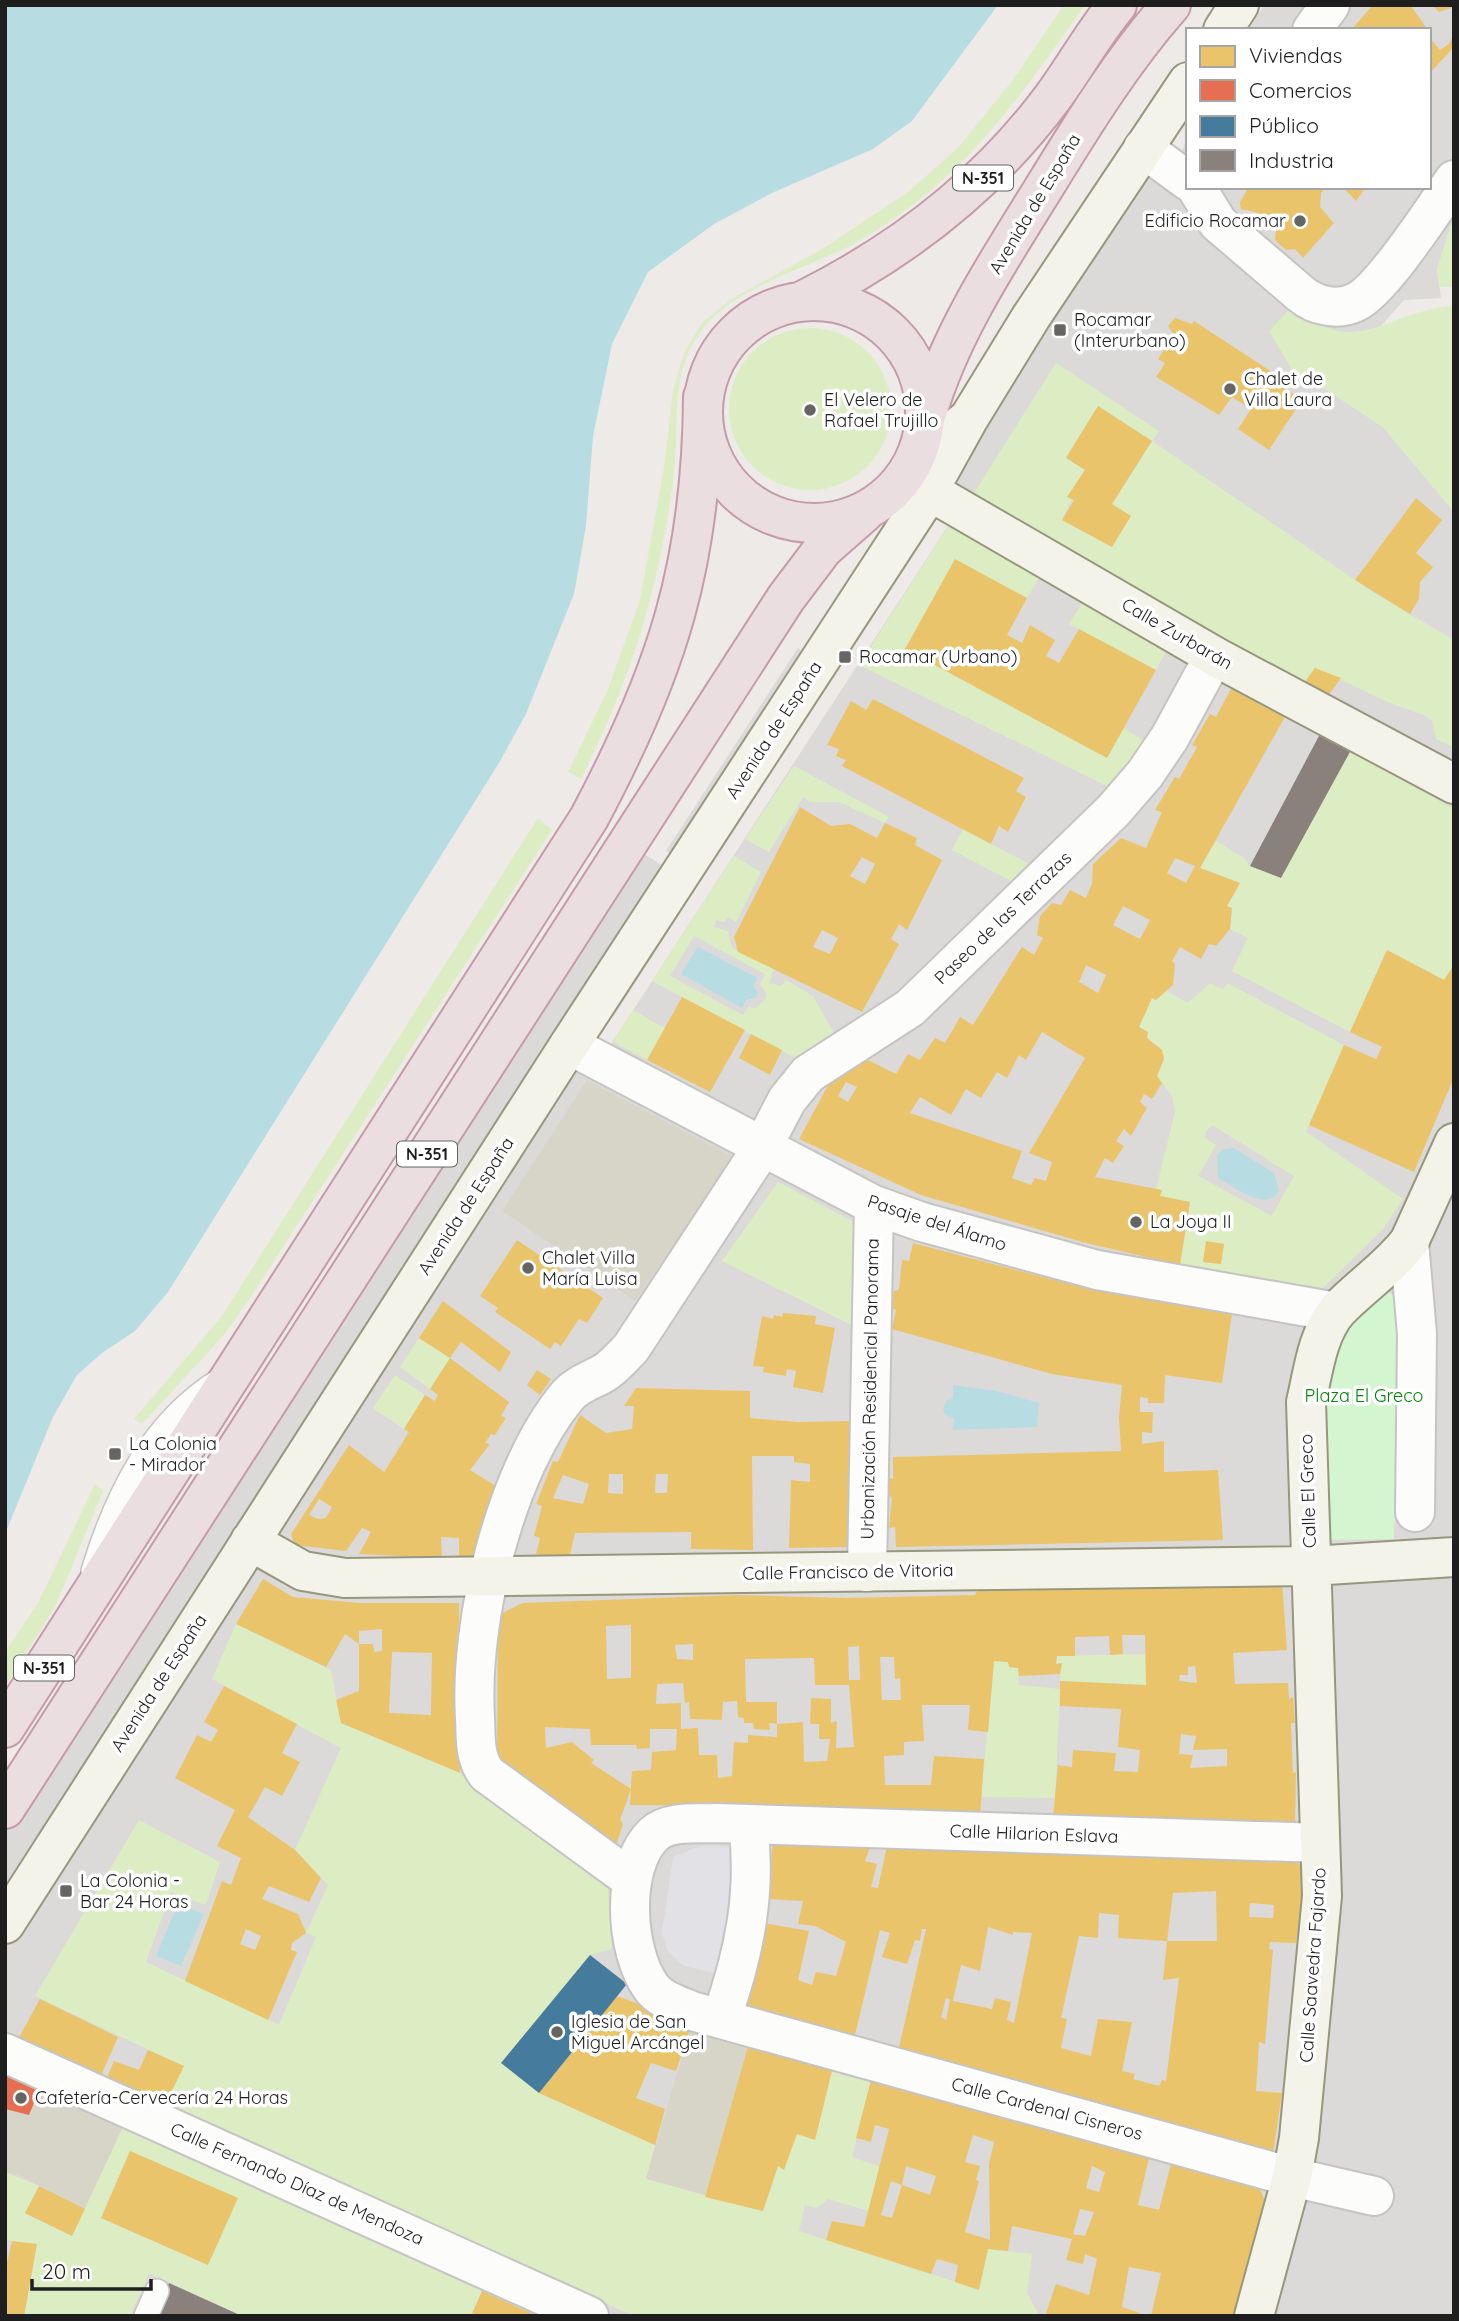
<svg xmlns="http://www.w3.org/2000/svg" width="1459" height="2321" viewBox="0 0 1459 2321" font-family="Quicksand,sans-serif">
<rect width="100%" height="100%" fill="#edeae7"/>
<path fill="#dcdad8" d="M1264 5H1454V216L1437 270 1441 298 1404 300 1381 326 1359 333H1338L1321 386 1383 427 1454 512V2316H5V1809L627 843 679 876 569 1045 600 1061 959 509 930 491 1143 148 1173 170 1188 137V187H1429V30H1249Z"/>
<path fill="#dbdad8" d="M798 648 810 656 678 858 666 851Z
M650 879 661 886 585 1003 574 996Z
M677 896 687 902 613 1017 603 1011Z
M554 1087 565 1094 305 1497 295 1490Z
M233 1589 243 1595 139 1758 129 1752Z
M110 1780 122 1787 84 1845 73 1838Z
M31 1903 42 1910 5 1967V1943Z"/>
<path fill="#d7d5c8" d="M587 1080 733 1157 635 1301 502 1211Z
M692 2023 749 2043 705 2197 646 2178Z
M41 2086 124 2125 85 2209 21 2176 5 2172V2109L29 2115Z"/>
<path fill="#dcedc3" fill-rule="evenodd" d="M1064 5H1085C1019 98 965 178 866 237 816 267 743 281 705 326 667 373 681 418 674 472 671 500 666 529 660 556 645 633 616 709 581 779L568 772 607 692 640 600 664 468 673 391 684 353 702 323 733 298 819 251 908 192 958 148 1012 81Z
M1454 216V287H1440L1437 270Z
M1295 304C1352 365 1391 308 1454 306V512L1383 427 1321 386 1294 373 1269 331Z
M729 409a81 81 0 1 1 162 0a81 81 0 1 1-162 0Z
M1056 363 1159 431 1152 441 1374 593 1454 640V747L1436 739 1432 721 1424 715 1392 704 1315 668 1299 690 969 501ZM1098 406 1152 441 1112 504V547L1062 520 1085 470 1066 457Z
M949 525 1041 575 1027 598 955 560 906 649 1107 758 1124 728 1146 742 1109 787 859 665Z
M1085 599 1168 648 1156 670 1069 624Z
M1351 750 1454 809V965L1444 980 1387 950 1350 1032 1232 971 1248 938 1230 929 1232 908 1227 906 1240 883 1200 868 1216 841 1244 858 1250 866 1281 877Z
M794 766 889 817 885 823 839 802H810L803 797 769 852 745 839Z
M538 818 552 830 250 1298 223 1336 142 1424 134 1419 222 1316Z
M963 829 1029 864 1011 881 952 850Z
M734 856 761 872 736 922 728 917 724 922 716 920 714 927 728 931 732 948 774 969 769 983 781 986 786 980 813 996 834 1033 795 1058 652 981ZM694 936 765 974 760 984 766 993V998L756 1008 748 1007 743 1015 670 976Z
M1210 983 1223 990 1227 983 1344 1045 1306 1132 1403 1199 1383 1229 1320 1291 1180 1265 1190 1202 1160 1196 1156 1189 1175 1112 1172 1096 1157 1076 1164 1059 1162 1050 1147 1038 1148 1032 1139 1027 1152 998 1156 1000 1166 991 1188 1003ZM1212 1125 1294 1176 1272 1216 1198 1176 1216 1145 1205 1138 1206 1131ZM1206 1242 1224 1244 1221 1264 1204 1262Z
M633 1010 665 1028 647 1060 613 1042Z
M778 1182 856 1223 853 1326 722 1261Z
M419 1338 450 1358 430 1389 400 1367Z
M395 1375 425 1395 404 1429 373 1408Z
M95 1484 103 1491 56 1605 5 1687V1652L38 1603Z
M236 1624 331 1670 341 1723 456 1770 607 1876 612 1949 590 1955 502 2063 539 2093 655 2145 646 2179 763 2211 778 2166 797 2134 815 2139 832 2065 871 2080 852 2157 881 2167 869 2211 828 2199 816 2208 805 2205 799 2231 978 2289 988 2249 1032 2254 1027 2293 1038 2313 1035 2316H634L165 2105 183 2066 35 1996 139 1820 220 1862 206 1905 171 1892 146 1962 279 2025 316 1937 306 1933 328 1885 295 1850 341 1748 212 1679Z
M1146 1654V1685L1060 1681 1061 1664H1056L1057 1656Z
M994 1661 1008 1662 1009 1667 1018 1668 1019 1685 1060 1689 1055 1798 981 1797Z
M124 2125 482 2291 471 2316H242L149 2273 130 2316H24L37 2245 5 2240V2172L39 2186 26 2214 72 2236ZM130 2151 237 2198 208 2265 101 2218Z"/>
<path fill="#d3f5d0" d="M1384 1289C1396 1294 1397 1306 1399 1319L1394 1539 1329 1540C1326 1467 1313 1385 1353 1319 1359 1308 1374 1298 1384 1289Z"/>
<path fill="#e1e1e6" d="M701 1846 732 1847 737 1854 726 1966 717 1974 682 1965 667 1950 662 1933 673 1857Z"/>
<path fill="#b7dde3" d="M5 5H998L912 121 873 149 772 193 714 224 648 272 612 344 593 436 586 526 574 594 526 714 499 763 168 1292 135 1331 102 1353 77 1375 53 1417 5 1534Z
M698 947 758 978 753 986 758 992 756 998 746 1000 742 1008 681 974Z
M1234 1148 1274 1173 1279 1190C1268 1214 1235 1187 1218 1178L1217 1155 1224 1149Z
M953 1385 997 1391 1039 1403 1037 1427 953 1430 954 1418 945 1415 943 1409 946 1401 953 1398Z
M178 1904 204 1914 181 1966 156 1956Z"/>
<path fill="#e9c46a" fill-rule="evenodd" d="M1373 5H1410L1428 30H1351Z
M1432 5H1454V7L1439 12Z
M1454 34V47L1429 74V37L1440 50 1449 44Z
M1249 187H1326L1321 193 1320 207 1334 223 1303 258 1295 249 1286 250 1275 240 1276 227 1255 212 1241 209 1240 202Z
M1343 187H1366L1356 201Z
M1175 318 1192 324 1194 321 1275 374 1273 380 1302 400 1269 450 1238 429 1251 409 1232 397 1219 415 1156 377 1165 363 1158 359 1174 335 1168 326Z
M1098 406 1152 441 1112 504 1131 516 1112 547 1062 520 1074 500 1067 497 1085 470 1066 458Z
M1416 498 1442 520 1416 553 1433 567 1420 582 1419 599 1410 614 1355 580Z
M955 559 1027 598 1007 635 1022 643 1030 625 1055 640 1046 656 1059 663 1079 629 1156 670 1107 758 905 649Z
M1315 668 1341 678 1322 704 1299 690Z
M1233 685 1286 715 1200 868 1240 883 1227 906 1232 908 1230 929 1216 946 1209 944 1201 959 1180 947 1172 961 1175 964 1173 985 1156 1000 1152 998 1139 1027 1148 1032 1147 1038 1162 1050 1164 1059 1157 1076 1162 1083 1152 1099 1144 1094 1140 1102 1147 1108 1131 1136 1124 1129 1116 1141 1124 1146 1113 1163 1105 1158 1095 1177 1162 1190 1160 1196 1190 1202 1180 1265 1082 1242 921 1195 799 1139 833 1076 868 1060 896 1074 908 1054 920 1060 935 1038 945 1043 960 1017 973 1025 1022 947 1034 955 1043 938 1037 935 1040 916 1052 903 1061 905 1070 890 1086 898 1092 884 1093 864 1121 838 1146 848 1162 812 1155 810 1175 777 1179 779 1197 747 1192 745 1210 714 1216 717ZM1175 858 1195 866 1186 883 1167 873ZM1123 906 1150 920 1140 939 1113 925ZM1086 965 1106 975 1098 993 1079 982ZM1042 1032 1085 1058 1029 1153 1052 1162 1046 1181 1035 1178 1031 1185 1012 1178 1022 1151 910 1113 920 1097 951 1115 966 1089 981 1098 997 1072 1007 1078 1019 1055 1026 1060ZM846 1082 857 1087 848 1102 838 1096Z
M873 699 1024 778 1016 791 1026 797 1008 832 999 826 991 844 842 766 846 760 836 756 839 749 827 745 851 701 866 710Z
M800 807 831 826 850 824 877 838 885 823 917 838 915 845 942 860 907 930 899 924 891 939 899 944 862 1012 738 952 734 937ZM862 857 875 864 865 884 850 876ZM822 930 838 938 830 954 813 947Z
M1387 950 1444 980 1454 965V1077L1414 1172 1309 1125 1344 1045 1376 1059 1382 1047 1350 1032Z
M682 997 745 1030 710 1092 647 1060Z
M751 1034 782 1050 770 1075 739 1058Z
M517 1240 603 1298 587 1323 579 1319 561 1346 555 1342 550 1349 495 1312 498 1308 480 1296Z
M1206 1241 1224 1244 1221 1264 1203 1262Z
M913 1243 1093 1290 1232 1314 1222 1383 1165 1375 1164 1403H1148V1398L1140 1397V1412H1153L1152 1433 1142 1432V1444L1164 1441V1472L1218 1470 1223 1540 896 1547 895 1527 889 1528 892 1498 889 1495V1478L893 1479V1457L1121 1451 1119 1417 1122 1385 1052 1374 892 1329 896 1310 890 1308 894 1291 899 1290 902 1260 909 1261Z
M443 1301 511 1352 500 1372 461 1342 450 1358 419 1338Z
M783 1313 816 1316 815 1324 835 1328 823 1393 793 1387 796 1371 787 1369 786 1376 763 1372 764 1367 753 1366 762 1316 773 1319 774 1315 782 1317Z
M450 1358 509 1402 501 1416 506 1418 495 1435 491 1434 485 1443 490 1444 470 1470 499 1488 473 1560 459 1559V1538L441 1537 442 1558 359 1554 371 1532 362 1528 346 1551 295 1545 291 1534 349 1445 384 1472 409 1432 404 1429 425 1395 435 1401 438 1395 430 1389ZM319 1499 332 1507 326 1518 318 1519 309 1515Z
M537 1370 551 1379 540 1395 527 1385Z
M636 1388 750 1391V1418L797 1422 851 1421 847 1547 789 1548 791 1480 810 1482V1464L794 1462V1456H752L753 1550 691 1549V1532L575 1533 569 1559 553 1554 551 1558 536 1554 540 1538 534 1536 542 1506 536 1504 553 1461 558 1462 580 1415 606 1433 632 1429 634 1406H624ZM609 1474H623V1494L608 1493ZM656 1474H668L667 1493H655ZM563 1475 589 1484 583 1504 553 1498Z
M263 1579 293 1597 361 1603H459L460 1773 341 1723 336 1700 359 1691V1644L345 1634 326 1667 236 1624ZM382 1629V1651L374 1652 373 1644H359V1631ZM392 1652 432 1653 431 1715 389 1713Z
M1282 1582 1287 1650 1233 1653 1235 1684 1288 1683 1289 1699 1293 1697 1295 1723H1291L1293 1773 1296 1772 1295 1826 1053 1817 1058 1765 1072 1767 1073 1750 1116 1753 1114 1771 1138 1772 1140 1750 1118 1747 1121 1709 1060 1706V1681L1146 1685 1145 1635H1122L1123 1654 1110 1655 1109 1636 1075 1637V1656H1057L1056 1664 1062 1663 1060 1674 1019 1676 1018 1668 1009 1667 1008 1662 994 1661 988 1732 968 1730 970 1705H922L924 1741 904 1742V1755L884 1756 885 1785H931L934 1756 984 1759 980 1818 728 1806 630 1805 631 1789V1785L632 1771 651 1770 652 1752 676 1750 677 1729H650V1748L637 1749 636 1745H591L590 1729 545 1727 546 1748 572 1742 594 1760 591 1763 631 1789 620 1820 623 1824 614 1852 497 1762 498 1615 523 1603 738 1595 845 1598 975 1595 977 1591 999 1590V1586L1018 1585V1591L1037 1590V1585L1059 1584 1060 1589H1067V1584H1101V1589H1108V1584L1129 1583V1588ZM631 1625V1678L607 1679 606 1626ZM693 1644V1660L677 1659 675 1645ZM859 1646 860 1680H849L848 1647ZM880 1657H894L895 1679 900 1678 901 1700H882ZM814 1658 815 1685H849L854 1747 836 1748 837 1721 831 1723V1699L811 1698 810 1724H819V1739H830L827 1761 804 1762 803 1722 777 1724V1702H746L745 1659ZM1195 1666 1197 1683 1179 1681 1180 1675H1188V1667ZM683 1683 685 1703 689 1702 690 1719 722 1720 723 1702 737 1701 738 1717 744 1718V1723H753L754 1729 770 1730 769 1723 777 1724V1737L748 1735V1743L734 1742 732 1776 718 1778 717 1755H699L698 1728 681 1729V1703L656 1704 657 1684ZM1181 1734 1196 1736 1193 1750 1227 1749V1766L1190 1768 1193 1755 1179 1754Z
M224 1686 297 1724 282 1753 300 1762 282 1796 265 1787 248 1817 295 1850 321 1878 309 1902 269 1886 262 1899 298 1914 306 1933 292 1943 291 1950 297 1952 268 2020 185 1981 222 1881 231 1885 241 1858 217 1846 235 1810 175 1778 197 1735 211 1742 218 1730 204 1722ZM246 1929 261 1936 255 1950 240 1944Z
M773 1843 871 1845 865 1861 877 1864 871 1887 878 1888 887 1846 1294 1859 1305 1870 1296 1943 1270 1942 1269 1949 1273 1950 1265 2044 1259 2042 1256 2091 1282 2093 1273 2154 898 2052 926 1929H922L920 1941 915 1940 907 1964 882 1957 890 1933 880 1930 854 2039 740 2008 764 1923 809 1931 798 1980 812 1985 816 1972 836 1976 846 1942 815 1926 798 1924 803 1901 767 1899ZM1216 1891 1217 1941H1167L1163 1980 1179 1978 1166 2081 1162 2080 1159 2086 1133 2079 1135 2074 1122 2071 1132 2022 1098 2019 1091 2056 1061 2048 1067 2019 1061 2018 1079 1936 1098 1938 1099 1913 1119 1915 1118 1938 1167 1941 1173 1893ZM1250 1903 1274 1905 1273 1918 1249 1917ZM988 1927 1013 1935V1932L1032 1933 1014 2023 1007 2020 1011 2002 995 1998 992 2009 953 2001 961 1965 980 1971ZM946 1998 950 1999 946 2020 941 2017Z
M617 1996 692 2023 676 2071 651 2063 636 2098 665 2109 655 2145 539 2093Z
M40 1999 118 2037 100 2078 16 2043Z
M749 2043 833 2067 815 2140 797 2134 784 2170 778 2166 763 2211 705 2197Z
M148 2050 184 2066 165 2105 106 2080 114 2061 139 2070Z
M871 2080 1149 2158 1138 2205 1159 2210 1171 2164 1259 2187 1265 2201 1236 2316H1151L1161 2273 1129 2267 1122 2307 1140 2313 1139 2316H1045L1056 2284 1089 2295 1097 2259 1085 2254 1083 2264 1066 2260 1072 2239 1012 2226 1008 2251 988 2249 979 2290 955 2282 958 2265 937 2259 931 2274 826 2240 832 2221 864 2227 889 2129 875 2125 871 2142 856 2138ZM973 2135 994 2142 989 2164 990 2240 965 2232 979 2181 976 2180 980 2166 965 2162ZM906 2166 936 2176 930 2195 902 2185ZM1092 2166 1105 2172 1099 2192 1086 2188ZM891 2181 902 2185 892 2218 881 2215ZM1080 2209 1094 2212 1085 2236 1073 2234Z
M130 2151 238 2198 208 2265 101 2218Z
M39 2186 85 2209 72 2236 25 2213Z
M12 2241 37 2244 24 2316H5V2272Z
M482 2291 537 2316H471Z"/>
<path fill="#e76f51" d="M5 2071 41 2086 29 2115 5 2109Z"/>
<path fill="#457b9d" d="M590 1955 627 1984 539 2093 501 2063Z"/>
<path fill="#8a817c" d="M1320 734 1351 750 1281 878 1250 866Z
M169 2283 242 2316H155Z"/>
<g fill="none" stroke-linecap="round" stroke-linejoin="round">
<g stroke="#c5c4c3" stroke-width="26">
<path id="lane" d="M93 1571C116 1496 151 1423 220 1380
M146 2316 157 2291"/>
</g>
<g stroke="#c5c4c3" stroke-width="42">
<path id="street" d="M1312 30 1330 5
M1143 148 1188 181
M1196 187 1218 223 1301 294C1315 306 1338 311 1356 302 1382 290 1436 206 1454 180
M569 1045 874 1205 922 1222 1097 1270 1336 1312
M1409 1242 1417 1334 1415 1512
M867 1572 874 1205
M1320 1843 717 1823C698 1824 669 1820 654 1834 620 1866 625 1951 651 1987 660 2000 678 2005 692 2011L1292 2177 1374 2196
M632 1880 487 1774C474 1758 476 1738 475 1718 469 1622 505 1470 568 1395 578 1384 592 1380 604 1373 614 1367 623 1356 631 1348L762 1148 787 1100 808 1074 910 1008 1113 811 1145 774 1170 737 1214 656
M721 2019C744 1955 757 1892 748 1824
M5 2053 589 2316"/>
</g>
<g stroke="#97977e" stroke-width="42">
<path id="secondary" d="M1223 30 1239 5
M949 435 969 418 1031 317 1188 82
M905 477 1214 656 1454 784
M250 1541 303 1571 345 1578 1311 1566 1454 1557
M5 1924 569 1045 919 508 969 418
M1254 2316 1292 2177 1299 2138 1322 1896 1306 1402C1313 1373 1317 1334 1338 1310 1361 1286 1388 1269 1409 1242L1454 1143"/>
</g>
<g stroke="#c59baa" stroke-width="42">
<path id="highway" d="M703 412a111 111 0 1 1 222 0a111 111 0 1 1-222 0Z
M802 301C901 252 987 186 1053 97 1075 67 1093 34 1117 5
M927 413C950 335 997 263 1040 194 1080 129 1120 63 1171 5
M5 1728 589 818C667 672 702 563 703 397
M5 1809 786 598 823 549 864 513"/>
</g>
<use href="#lane" stroke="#fcfcfb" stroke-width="23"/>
<use href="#street" stroke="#fcfcfb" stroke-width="38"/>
<use href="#secondary" stroke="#f4f3ea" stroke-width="38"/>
<use href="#highway" stroke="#eadee0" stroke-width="38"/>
</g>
<g fill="#666564" stroke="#fff" stroke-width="2.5">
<circle cx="1300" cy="221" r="7"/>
<rect x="1053" y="323" width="14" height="14" rx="3.5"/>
<circle cx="1230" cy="389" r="7"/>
<circle cx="810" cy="410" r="7"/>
<rect x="838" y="650" width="14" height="14" rx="3.5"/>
<circle cx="1136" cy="1222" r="7"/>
<circle cx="528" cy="1268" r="7"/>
<rect x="108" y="1447" width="14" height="14" rx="3.5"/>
<rect x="59" y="1884" width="14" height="14" rx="3.5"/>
<circle cx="557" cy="2032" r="7"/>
<circle cx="21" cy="2098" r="7"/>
</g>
<g text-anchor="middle" stroke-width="7" stroke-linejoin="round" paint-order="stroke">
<g fill="#fff" stroke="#626262" stroke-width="2">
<rect x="953" y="165.5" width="60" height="25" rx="5"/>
<rect x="397" y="1141.5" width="60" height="25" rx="5"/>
<rect x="14" y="1655.5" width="60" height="25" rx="5"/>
</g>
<g font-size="16" font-weight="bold" fill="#1e1e1e">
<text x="983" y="184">N-351</text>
<text x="427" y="1160">N-351</text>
<text x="44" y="1674">N-351</text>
</g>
<g font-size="18" fill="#1e1e1e" stroke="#fff">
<text transform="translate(1035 204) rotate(-59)" y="6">Avenida de España</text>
<text transform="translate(1177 634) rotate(30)" y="6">Calle Zurbarán</text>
<text transform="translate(774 730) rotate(-57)" y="6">Avenida de España</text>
<text transform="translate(1003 918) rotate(-44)" y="6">Paseo de las Terrazas</text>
<text transform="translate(466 1206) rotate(-57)" y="6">Avenida de España</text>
<text transform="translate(937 1223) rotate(18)" y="6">Pasaje del Álamo</text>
<text transform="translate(870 1389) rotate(-89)" y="6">Urbanización Residencial Panorama</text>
<text transform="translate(1308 1491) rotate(-92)" y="6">Calle El Greco</text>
<text transform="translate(848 1572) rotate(-1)" y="6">Calle Francisco de Vitoria</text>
<text transform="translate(159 1683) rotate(-57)" y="6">Avenida de España</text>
<text transform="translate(1034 1834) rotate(2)" y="6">Calle Hilarion Eslava</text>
<text transform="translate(1313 1965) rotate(-86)" y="6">Calle Saavedra Fajardo</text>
<text transform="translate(1047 2109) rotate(15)" y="6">Calle Cardenal Cisneros</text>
<text transform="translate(297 2184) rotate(24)" y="6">Calle Fernando Díaz de Mendoza</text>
</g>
<g font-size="18" fill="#1e1e1e" stroke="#fff" text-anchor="start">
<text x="1286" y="227" text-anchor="end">Edificio Rocamar</text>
<text x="1074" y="326">Rocamar<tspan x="1074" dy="21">(Interurbano)</tspan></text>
<text x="1244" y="385">Chalet de<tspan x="1244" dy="21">Villa Laura</tspan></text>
<text x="824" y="406">El Velero de<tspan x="824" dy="21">Rafael Trujillo</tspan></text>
<text x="859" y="663">Rocamar (Urbano)</text>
<text x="1150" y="1228">La Joya II</text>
<text x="542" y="1264">Chalet Villa<tspan x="542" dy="21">María Luisa</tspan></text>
<text x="129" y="1450">La Colonia<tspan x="129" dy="21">- Mirador</tspan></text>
<text x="80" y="1887">La Colonia -<tspan x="80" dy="21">Bar 24 Horas</tspan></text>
<text x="571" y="2028">Iglesia de San<tspan x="571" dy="21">Miguel Arcángel</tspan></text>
<text x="35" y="2104">Cafetería-Cervecería 24 Horas</text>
</g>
<g font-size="18" fill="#028605" stroke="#fff">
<text x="1364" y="1402">Plaza El Greco</text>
</g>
</g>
<rect width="1459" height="2321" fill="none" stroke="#1e1e1e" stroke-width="14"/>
<rect x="1186" y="28" width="245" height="161" fill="#ffffff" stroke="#a5a5a5" stroke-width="2"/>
<rect x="1200" y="46" width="35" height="21" fill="#e9c46a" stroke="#a5a5a5" stroke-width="2"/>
<text x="1249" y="63" font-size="21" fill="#1e1e1e">Viviendas</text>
<rect x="1200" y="80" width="35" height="21" fill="#e76f51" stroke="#a5a5a5" stroke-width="2"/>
<text x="1249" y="98" font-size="21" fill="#1e1e1e">Comercios</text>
<rect x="1200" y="116" width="35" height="21" fill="#457b9d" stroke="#a5a5a5" stroke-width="2"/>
<text x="1249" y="133" font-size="21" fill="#1e1e1e">Público</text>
<rect x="1200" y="150" width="35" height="21" fill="#8a817c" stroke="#a5a5a5" stroke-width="2"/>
<text x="1249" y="168" font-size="21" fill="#1e1e1e">Industria</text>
<path d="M32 2279v10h119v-10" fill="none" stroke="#1e1e1e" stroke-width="3.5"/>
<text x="42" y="2279" font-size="21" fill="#1e1e1e" stroke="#ffffff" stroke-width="5" paint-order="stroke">20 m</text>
</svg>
